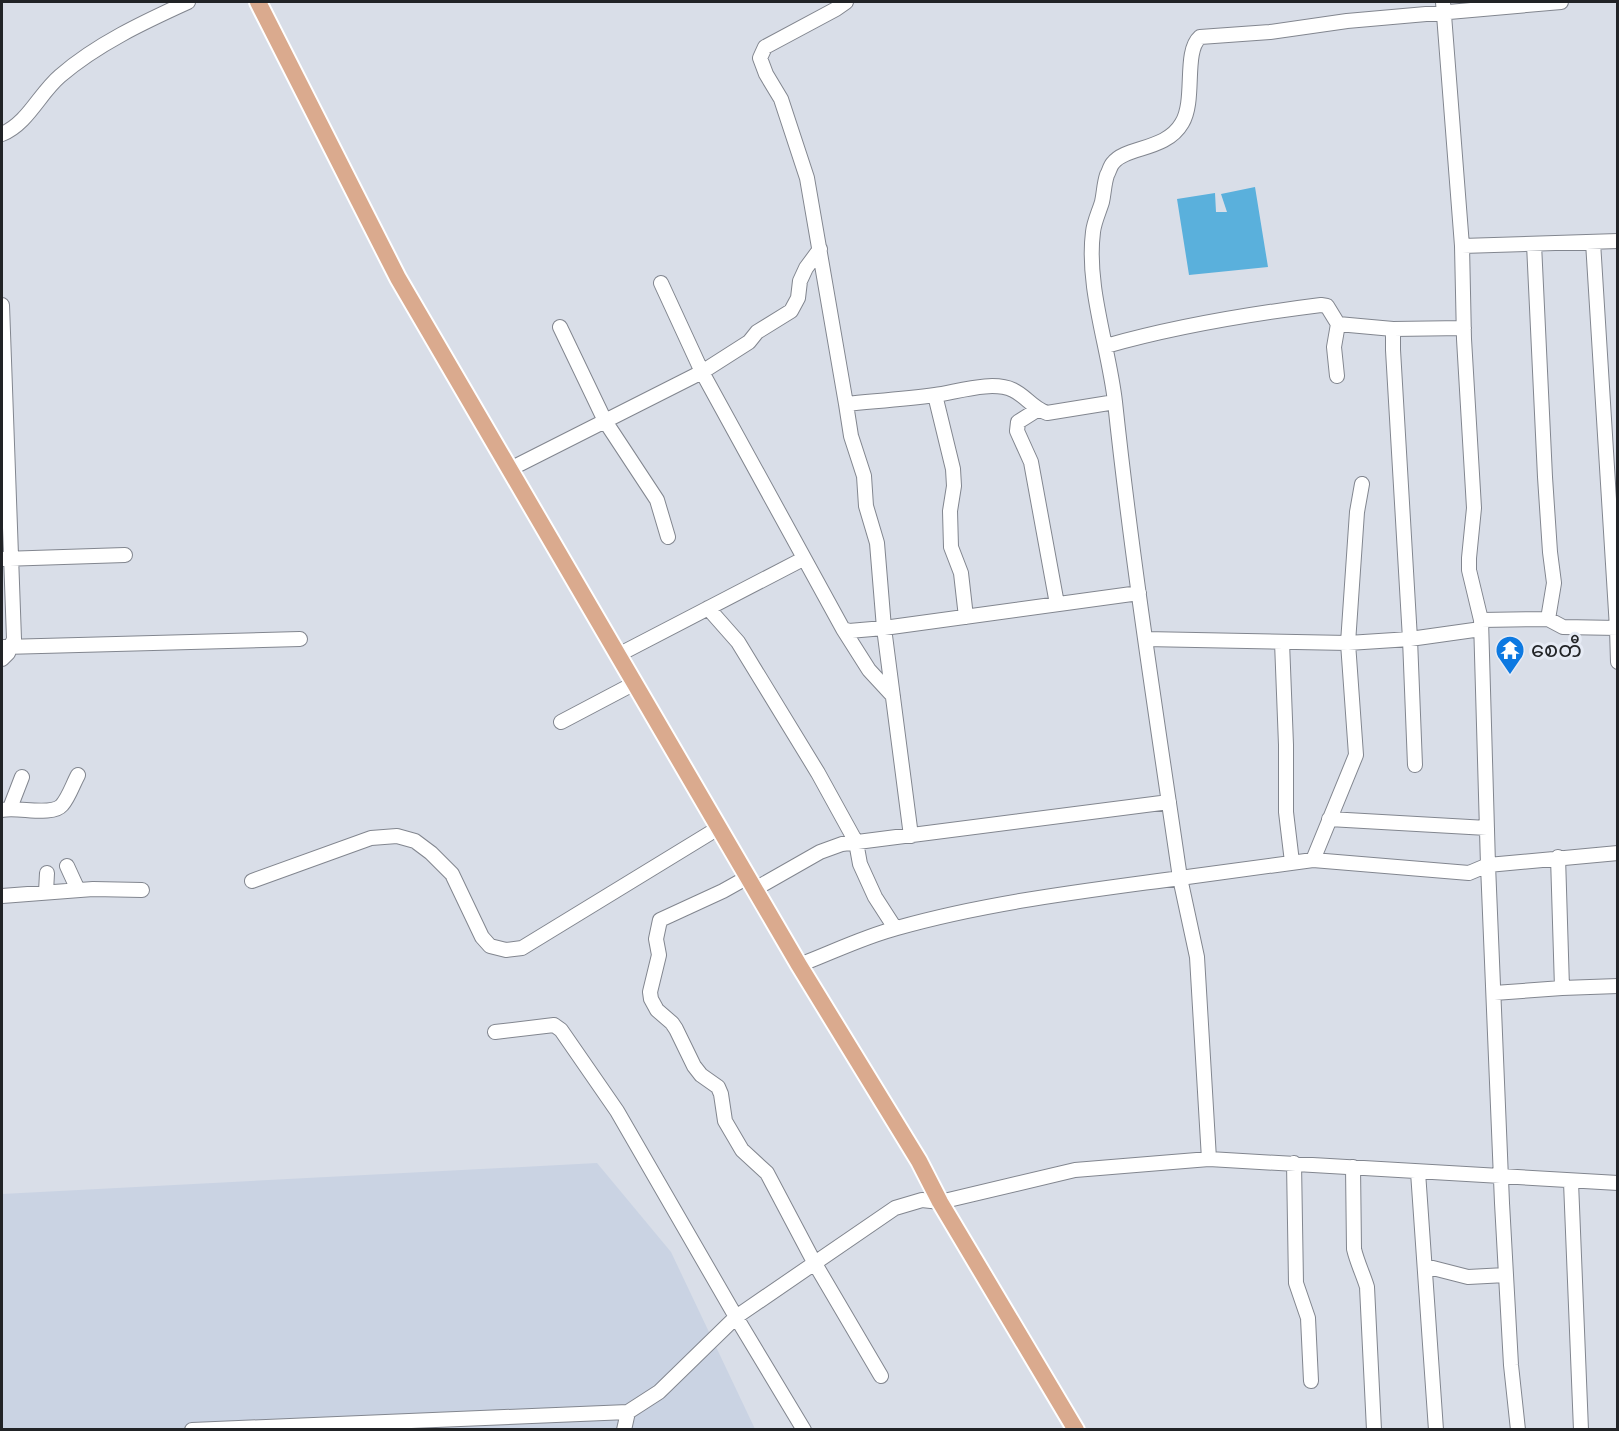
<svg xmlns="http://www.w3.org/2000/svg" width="1619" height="1431" viewBox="0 0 1619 1431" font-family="'Archivo Narrow','Noto Sans Myanmar',sans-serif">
<rect width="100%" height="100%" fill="#d9dee8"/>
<path fill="#cad3e3" d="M597 1163 671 1252 755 1429 2 1430V1194Z"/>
<path fill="#5ab0dc" d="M1255 187 1268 267 1189 275 1177 199 1215 193 1216 212H1227L1221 194Z"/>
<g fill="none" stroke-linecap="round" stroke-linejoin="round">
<g stroke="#82868f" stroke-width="16">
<path id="minor" d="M846 2 836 9 765 47 760 58 766 74 781 99 807 178 846 404
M1443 2 1462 246 1464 339 1474 508 1469 558V570L1481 620 1488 865 1502 1203 1511 1365 1518 1430
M1561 2 1347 21 1270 32 1200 37C1183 52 1196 100 1182 123 1166 151 1126 146 1113 163 1110 166 1109 172 1107 175 1104 184 1104 193 1102 202 1099 212 1094 222 1093 232 1086 287 1109 348 1115 402 1132 561 1157 720 1180 878L1313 860 1469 873 1488 865 1618 853
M2 134C28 123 39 94 60 76 97 44 144 22 188 2
M1593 242 1617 628 1618 662
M1534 244 1545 477 1550 552 1554 583 1548 619
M1462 246 1618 241
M661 283 702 372 843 629 849 631 884 628 1139 593
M2 305 14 639 8 653 2 659
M1338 324 1393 329 1464 328
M560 327 605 421 657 500 668 537
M1393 329V350L1410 639 1415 765
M1106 346C1176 326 1249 314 1321 305L1327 306 1338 324 1334 347 1337 376
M935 395 953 469 954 486 950 511 951 547 961 573 966 617
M1037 410 1018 422 1017 431 1031 462 1057 604
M510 469 702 372 749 342 757 332 791 311 798 298 800 281 806 268 820 249
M2 559 125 555
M708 608 738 642 818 773 856 842 860 864 875 897 895 928
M1481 620 1548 619 1563 627 1618 628
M843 629 869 670 893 696
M1145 639 1348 643 1410 639 1481 629
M1282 642 1286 745V812L1292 862
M4 647 300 639
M618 655 803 559
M561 722 635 683
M10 808 22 777
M2 810C17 806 52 817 62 805 69 797 73 784 78 775
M1329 819 1487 828
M911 836 884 628 877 543 866 506 864 476 851 436 846 404C876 401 905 399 935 395 957 392 992 380 1013 390 1026 396 1032 408 1047 413L1115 402
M1313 860 1356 755 1348 643 1357 512 1362 484
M67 866 78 890
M748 877 723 891 660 920 656 939 659 955 650 992 651 999 657 1010 672 1023 676 1029 694 1066 701 1075 718 1087 721 1094 725 1121 742 1150 767 1173 814 1262 881 1376
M252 881 371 838 397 836 415 841 431 853 452 874 482 937 490 946 506 950 522 948 720 827
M755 889 820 852 842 844 1169 802
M46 892 47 873
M2 896 93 889 142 890
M799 965C831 953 863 937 897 928 989 902 1085 891 1180 878L1197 957 1209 1159
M1562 988 1618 986
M1494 993 1562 988 1558 857
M495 1032 554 1025 561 1030 617 1111 736 1317 804 1430
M1294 1163 1296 1283 1308 1318 1311 1381
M1353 1167 1354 1249C1357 1262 1363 1274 1367 1287L1374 1430
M1418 1172 1436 1430
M1571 1182 1581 1430
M1425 1266 1468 1277 1506 1275
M192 1430 628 1412 659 1392 736 1317 895 1208 922 1200 940 1202 1075 1170 1209 1159 1618 1183
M624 1430 628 1412"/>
</g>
<g stroke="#fff" stroke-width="20">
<path id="major" d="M258 2 398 278 799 965 919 1161 940 1202 1076 1430"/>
</g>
<use href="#minor" stroke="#fff" stroke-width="14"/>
<use href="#major" stroke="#daaa8e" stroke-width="16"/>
</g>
<defs>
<g id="temple-pin" transform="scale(1.5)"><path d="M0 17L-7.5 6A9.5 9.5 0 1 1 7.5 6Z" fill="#0d79e1" stroke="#e6ebf5"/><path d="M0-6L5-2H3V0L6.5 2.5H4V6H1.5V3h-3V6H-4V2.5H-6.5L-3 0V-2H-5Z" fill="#fff"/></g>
</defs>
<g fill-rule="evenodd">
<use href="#temple-pin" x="1510" y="650"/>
</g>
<g text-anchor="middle" stroke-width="6" stroke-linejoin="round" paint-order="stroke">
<g font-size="21" fill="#212326" stroke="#e6ebf5" text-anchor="start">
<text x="1531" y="657">စေတီ</text>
</g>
</g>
<rect width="1619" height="1431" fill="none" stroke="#212326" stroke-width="6"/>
</svg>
